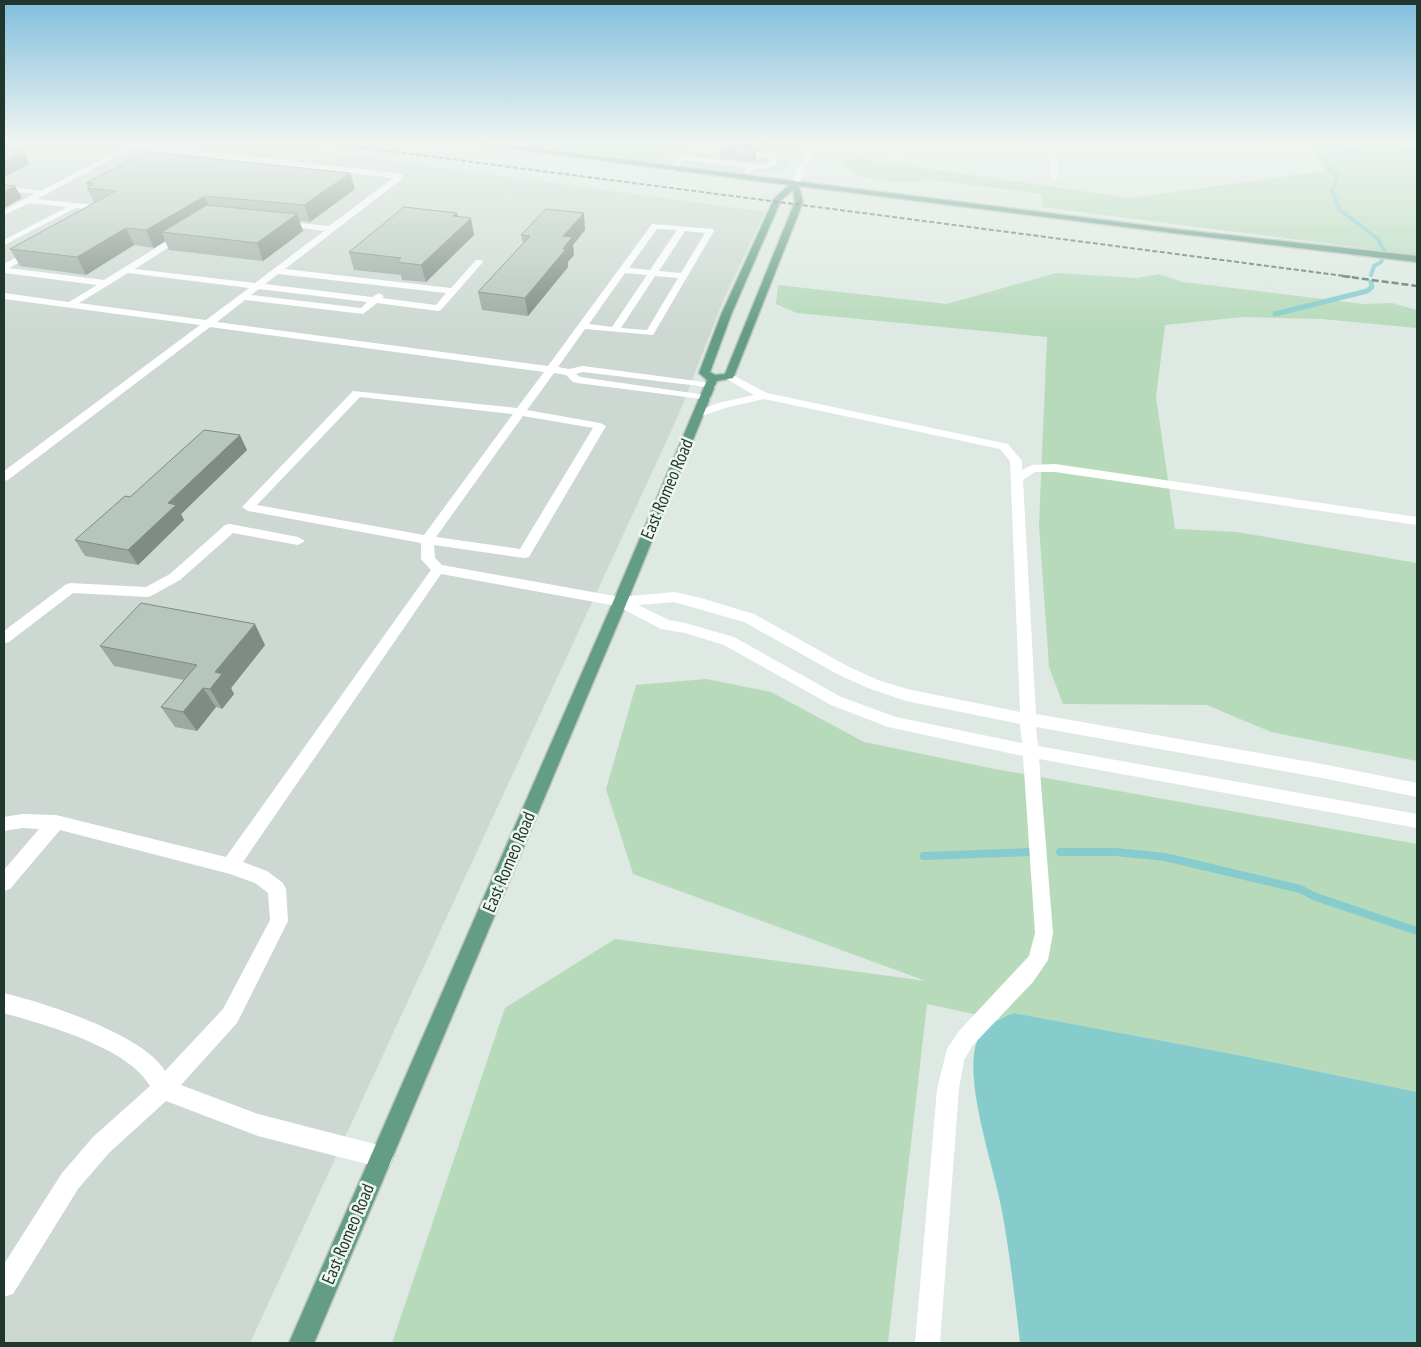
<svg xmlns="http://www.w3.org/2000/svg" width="1421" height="1347" viewBox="0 0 1421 1347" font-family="'PT Sans Narrow',sans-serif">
<rect width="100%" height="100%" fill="#dde9e2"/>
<path fill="#ccd8d1" d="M4 141H249L765 212 723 301 678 416 250 1343H4Z
M674 141H770L799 145 786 168 779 171 741 172 652 162Z"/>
<path fill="#b7dabb" d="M499 141H674L652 162Z
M1307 141H1417V255L1042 207V194L933 180 901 183 861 177 841 164 854 158 1129 198 1324 171Z
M1056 273 1137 278 1159 274 1183 282 1364 304 1392 303 1417 310V328L1322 319 1243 317 1165 325 1156 397 1175 529 1237 532 1417 563V761L1271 732 1207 705 1063 704 1049 667 1039 525 1047 337 797 313 776 304 778 285 947 304Z
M706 679 771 692 864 742 995 769 1417 844V1092L1238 1055 1014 1013 997 1019 927 1004 888 1343H392L505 1008 615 939 926 981 633 874 606 789 636 685Z"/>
<path fill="#86cccd" d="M1014 1013 1238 1055 1417 1092V1343H1020C1015 1299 1010 1255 1002 1211 995 1170 961 1075 978 1039 984 1025 1000 1018 1014 1013Z"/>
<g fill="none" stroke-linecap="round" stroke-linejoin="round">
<path stroke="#86cccd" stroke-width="4" d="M1369 142 1365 143 1364 147 1325 158 1327 167 1336 173V181L1332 190 1339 209 1378 239 1384 251
M1371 275 1374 266 1381 262 1383 257"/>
<path stroke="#86cccd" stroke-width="5" d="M1275 314 1367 291 1372 287 1371 282"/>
<path stroke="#86cccd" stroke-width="8" d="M1060 852H1116L1165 857 1300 889 1316 897 1417 931
M924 856 1031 852"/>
<g stroke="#bcc3c0" stroke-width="3">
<path id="major" d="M454 141H477L1174 229 1417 256V262L1174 233 799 186 803 202 734 376 733 378 717 381 627 602 314 1343H289L613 602 707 380 699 373 721 315 774 199 789 185ZM793 190 795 202 725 374 715 375 710 372 731 315 781 200Z"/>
</g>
<path fill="#fff" fill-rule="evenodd" d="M4 141H12L4 146Z
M103 141H119L403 174V178L285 269 451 288 476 260H482L483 262 441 310 438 311 377 303 363 314 245 300 217 322 548 366 652 224 713 229 714 231 653 335 585 329 558 367 569 369 583 366 711 383 716 386 715 388 583 372 576 374 580 377 706 395 710 396 711 398 710 400 577 383 573 382 566 375 554 373 527 410 600 423 606 426 529 557 524 558 434 545 435 558 442 565 620 597 674 592 701 598 754 614 849 667 878 680 907 689 1020 712 1010 461 1000 449 764 399 725 408 699 417 695 416 693 414 695 412 718 403 754 395 725 378 724 376 729 373 767 393 1008 444 1022 461V470L1032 465 1055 464 1417 517V525L1055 472H1035L1023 480 1036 714 1322 764 1417 783V797L1322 778 1036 727 1038 746 1417 814V828L1039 759 1053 933 1048 960 1033 982 973 1045 964 1060 959 1089 940 1343H915L937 1089 947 1049 959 1031 1029 956 1035 933 1023 756 888 727 831 705 724 645 685 633 661 629 617 606 441 574 243 862 267 871 283 883 286 889 288 921 237 1023 181 1085 258 1114 382 1146 390 1149 393 1157 390 1165 382 1168 258 1136 166 1101 109 1153 78 1189 13 1294 4 1297V1264L62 1173 93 1137 150 1086C128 1047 45 1025 4 1013V993C45 1003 143 1034 165 1071L223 1009 270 920 268 893 255 883 230 874 60 830 10 889 4 891V870L39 829 22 828 4 831V817L22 814 56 815 226 857 431 570 421 559V543L248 511 242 507 353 391 517 408 544 372 210 327 8 480 4 481V471L200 325 4 299V293L69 302 97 285 4 273V264L33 248 36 249V253L9 268 104 280 183 231 186 232V236L135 269 255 283 324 231 281 225 277 223 278 221 329 226 393 178 132 148 37 199 93 205 89 224 82 222 85 209 76 208 4 245V240L67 207 30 203 4 215V210L34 194 4 190V186L41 191 124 147ZM657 229 677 230 650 270 629 268ZM685 231 705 233 681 273 659 271ZM128 273 249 288 206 320 79 303ZM625 273 647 275 612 327 589 324ZM278 274 446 293 436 305 382 298 384 296 379 293 372 297 265 284ZM655 276 678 278 647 330 621 328ZM259 289 367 302 361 308 251 295ZM360 397 513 414 424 535 257 505ZM523 416 593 428 520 549 436 537ZM674 602 744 622 839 675 868 688 906 701 1020 724 1022 743 896 717 841 697 734 637 685 623 669 620 638 605Z
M811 141H818L799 184 792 186 791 184Z
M897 141H904L901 157 897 159 893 157Z
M1048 141H1055L1059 177 1055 179 1051 177Z
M1373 141 1417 143V147L1376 143Z
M693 145 736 150 740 152 736 154 695 149 688 156 763 165 770 163V158L745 155 744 153 748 151 777 154V164L764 169 756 168 748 174 744 172 748 168 684 160 675 171H669V167Z
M230 524 298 537 305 541 298 545 233 533 180 580 153 595 148 597 73 593 9 642 4 643V631L65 585 70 583 146 587 170 574 225 525Z"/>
<use href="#major" fill="#639d85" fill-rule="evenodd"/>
<path stroke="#5a7369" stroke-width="2" stroke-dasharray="5 2.5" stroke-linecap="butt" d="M312 141 1352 277"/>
<path stroke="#5a7369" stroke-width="2.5" stroke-dasharray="7 3" stroke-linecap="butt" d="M1342 276 1417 286"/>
</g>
<path fill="#9daaa3" d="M728 141H768L767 144 762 151 748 149 756 150V158L752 162 719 158V150L728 147Z
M86 183 355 189 310 222 299 221 303 231 263 261 169 250 165 241 154 248 134 245 86 275 20 266 10 249 94 203 87 188 88 187Z
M457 213 458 217 474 235 426 282 402 280 401 275 354 270 349 252Z
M585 230 573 245 574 255 568 262V267L528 316 482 310 478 292 523 244 521 235Z
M247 450 181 514 184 520 138 565 85 556 75 540 130 497Z
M265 645 231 688 234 694 222 709 216 707 197 731 175 727 161 707 184 680 114 666 100 646Z"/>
<path fill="#7f8b84" d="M748 141V149L742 152V145Z
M763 141H768L767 144 762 151V143Z
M756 150V158L752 162 753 154Z
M24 152 30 164 4 177V161Z
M350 173 355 189 310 222 304 205Z
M15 186 22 198 4 208V192Z
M205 196 211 213 162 232 165 241 154 248 146 230Z
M457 213 460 229 471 218 474 235 426 282 421 265 453 216Z
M584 213 585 230 573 245 574 255 568 262V267L528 316 525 298 563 236Z
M297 214 303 231 263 261 257 243Z
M126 228 134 245 86 275 77 257Z
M240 435 247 450 181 514 184 520 138 565 128 550 168 503Z
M255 624 265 645 231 688 234 694 222 709 210 689 215 672Z
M203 688 216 707 197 731 183 712Z"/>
<path fill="#b6c6bd" stroke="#7f8b84" d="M738 141H748L742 145 745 149 756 150 753 154 719 150 722 146 736 148 742 145Z
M750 141H763L762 143Z
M4 150 24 152 4 161Z
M146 152 350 173 304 205 205 196 146 230 126 228 77 257 10 249 116 191 87 188 93 184 86 183Z
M4 185 15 186 4 192Z
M207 205 297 214 257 243 162 232Z
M404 207 457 213 453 216 471 218 421 265 397 262 401 258 349 252Z
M546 209 584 213 563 236 572 237 563 249H566L525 298 478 292 530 236 521 235Z
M204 430 240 435 168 503 176 505 128 550 75 540 125 496 130 497Z
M141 603 255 624 215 672 222 674 210 689 203 688 183 712 161 707 197 665 100 646Z"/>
<linearGradient id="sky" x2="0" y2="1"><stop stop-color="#81bedd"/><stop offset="0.43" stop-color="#f0f5f2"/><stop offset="1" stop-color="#f0f5f2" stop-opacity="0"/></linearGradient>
<rect width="1421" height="330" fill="url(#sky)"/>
<g text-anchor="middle" stroke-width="5" stroke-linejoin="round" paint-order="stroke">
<g font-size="18" fill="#20372d" stroke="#edf6f0">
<text transform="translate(667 489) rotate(-67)" y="6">East Romeo Road</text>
<text transform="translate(509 862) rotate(-67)" y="6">East Romeo Road</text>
<text transform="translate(348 1234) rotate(-67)" y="6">East Romeo Road</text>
</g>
</g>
<rect width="1421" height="1347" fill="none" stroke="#20372d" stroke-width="10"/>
</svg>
